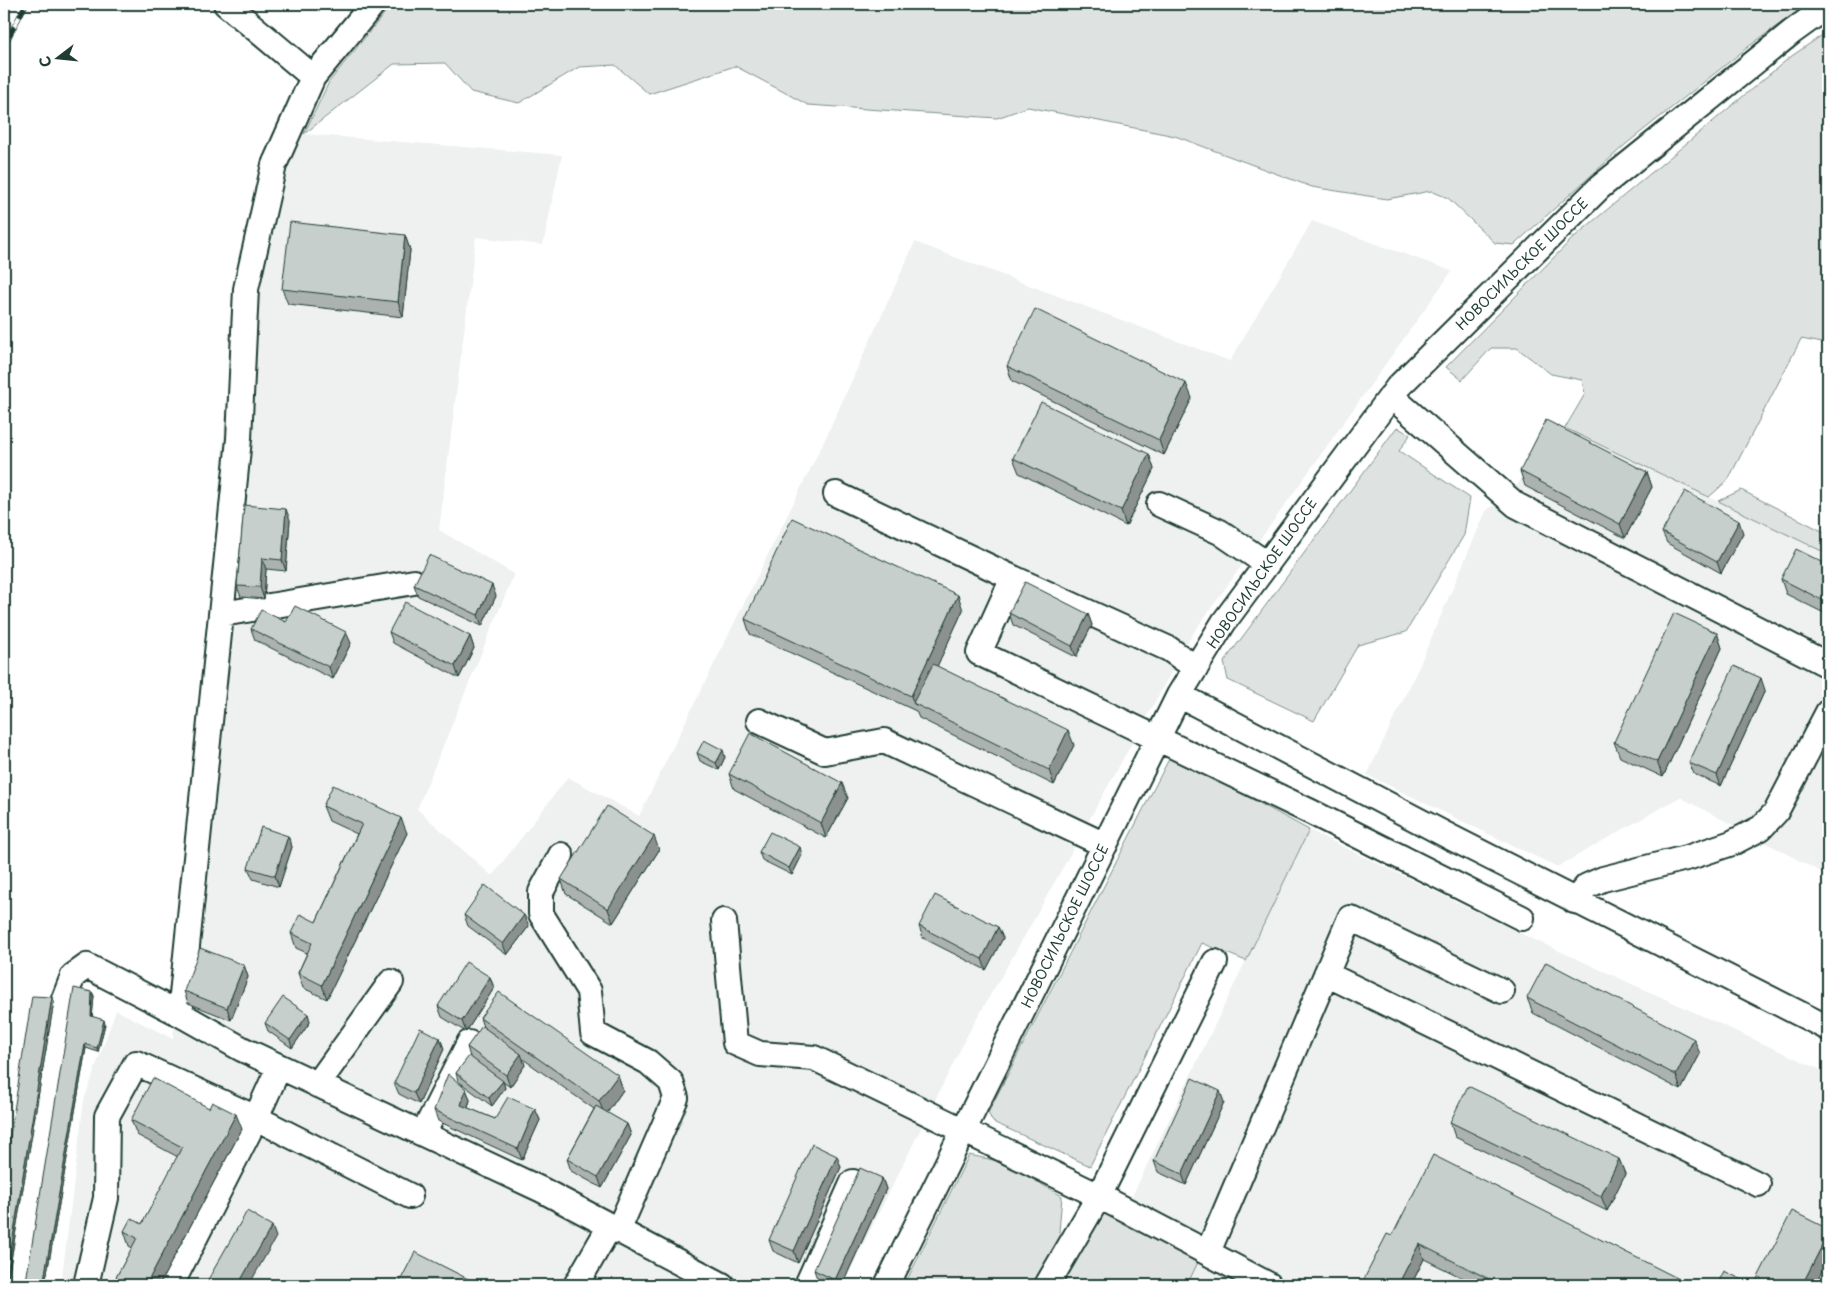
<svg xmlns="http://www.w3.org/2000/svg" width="1832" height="1289" viewBox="0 0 1832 1289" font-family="'Playpen Sans',sans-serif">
<rect width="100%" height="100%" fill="#fff"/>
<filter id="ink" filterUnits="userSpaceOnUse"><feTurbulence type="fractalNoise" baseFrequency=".02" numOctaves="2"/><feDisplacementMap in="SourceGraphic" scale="10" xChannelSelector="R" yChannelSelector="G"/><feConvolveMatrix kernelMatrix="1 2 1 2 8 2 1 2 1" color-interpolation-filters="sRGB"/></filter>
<g filter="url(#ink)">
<path fill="#eef1f0" d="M304 134 562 155 543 245 476 237 439 530 514 574 417 809 492 876 568 777 639 816 826 437 915 242 1230 361 1312 221 1452 271 1192 635 1028 930 969 1032 843 1285H61L84 1100 116 1010 173 1039 239 252Z
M1550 421 1828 554V876L1680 797 1557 867 1367 775 1417 671 1486 511 1517 486Z
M1309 830 1524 935 1828 1073V1285H1187L1199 1259 1121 1219Z"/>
<path fill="#dee3e2" stroke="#7e908b" d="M392 4H1807L1748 47 1626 144 1514 245 1495 243 1448 198 1431 191 1387 199 1312 187 1175 136 1028 107 997 118 808 105 735 66 649 94 615 65 579 67 519 103 471 92 445 63 394 64 304 134 329 82Z
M1828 31V344L1801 339 1728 480 1709 497 1565 428 1585 394 1582 380 1551 374 1517 348H1491L1462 380 1446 367 1573 238 1789 58Z
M1397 427 1410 435 1399 451 1470 498 1464 535 1406 632 1358 645 1314 721 1228 680 1224 662Z
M1741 490 1828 534V554L1718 501Z
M1171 755 1309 830 1246 961 1202 943 1090 1166 993 1122 988 1113Z
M969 1155 1003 1162 1062 1196 1059 1232 1080 1245 1102 1210 1199 1260 1187 1285H911L906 1282Z"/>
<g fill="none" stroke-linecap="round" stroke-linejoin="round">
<g stroke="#1f3d34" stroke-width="28">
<path id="minor" d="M226 4 313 77
M1391 396 1516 505 1828 665
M836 494 1013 578
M1159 504 1220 532 1267 564
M222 614 414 582
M1196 668 1169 649 1013 578 979 653 1311 812 1522 918
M1179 695 1450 837 1828 1028
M759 721 825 752 884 741 1105 845
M561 855 541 892V914L589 991 593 1033 648 1062 671 1082 676 1098 618 1231
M1574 901 1587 886 1603 879 1690 857 1732 843 1761 828 1776 812 1828 712
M724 921 735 1043 760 1054 814 1058 1099 1196 1269 1285
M1326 974 1758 1184
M180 1014 239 439 246 289 274 165 313 77 373 4
M279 1067 256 1118 410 1196
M317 1085 391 982
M423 1134 469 1043
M1208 1252 1350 918 1502 991
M18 1285V1270L46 1108 59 1012 73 976 87 966 180 1014 242 1049 542 1190 722 1285
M86 1285 106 1198 107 1116 136 1063 256 1118 171 1285
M576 1285 610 1226
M807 1285 853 1182
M887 1285 1179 695 1224 622 1398 387 1600 187 1792 32 1828 6
M1047 1285 1099 1196 1215 962"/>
</g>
<use href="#minor" stroke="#fff" stroke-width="24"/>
<g stroke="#1f3d34" stroke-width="5.5">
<path id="rail" d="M4 46 26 4"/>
</g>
<use href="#rail" stroke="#fff" stroke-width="4" stroke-dasharray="11" stroke-linecap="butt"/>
</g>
<path fill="#abb2af" stroke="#1f3d34" d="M405 235 410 250 403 317 288 304 282 289Z
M1007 366 1192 398 1164 455 1012 381Z
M1149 454 1154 469 1126 526 1019 473 1013 458Z
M1520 471 1647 472 1652 487 1625 538 1525 486Z
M290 520 286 571 266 569 264 599 241 597 237 586Z
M1662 532 1743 533 1721 573 1667 543Z
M1828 565V615L1786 594 1781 579Z
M414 585 496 596 482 626 418 596Z
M963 610 937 666 1074 745 1054 785 919 718 916 711 750 634 745 619Z
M1009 613 1088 614 1092 625 1076 657 1013 625Z
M286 622 351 643 333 679 255 640 251 629Z
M389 632 470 636 474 648 459 678 393 643Z
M1717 633 1722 648 1663 777 1620 757 1614 742Z
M1765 690 1721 786 1694 774 1689 763Z
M697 753 725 757 719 770 700 761Z
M729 774 848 798 826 838 734 789Z
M323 806 407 833 327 999 303 988 298 973 307 953 296 948 291 933 316 922 357 834 329 821Z
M288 836 292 847 279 887 253 879 248 868Z
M659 850 613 923 566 894 561 879Z
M759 852 802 855 792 875 762 860Z
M464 915H524L529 926 507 955 468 926Z
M919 926 998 927 1003 938 986 970 923 938Z
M244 965 248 977 231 1020 188 1003 184 991Z
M490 977 494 988 466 1032 442 1017 438 1006Z
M92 992 94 996 92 1016 105 1024 98 1052 86 1048 45 1285H26Z
M1527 998 1700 1054 1681 1090 1533 1013Z
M54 1001 8 1278 4 1277V1174Z
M308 1014 310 1022 292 1048 268 1031 265 1023Z
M480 1018 618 1075 623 1090 607 1113 627 1124 631 1135 602 1188 571 1171 567 1159 594 1109 523 1059 525 1065 510 1087 503 1082 505 1088 492 1106 458 1081 456 1073 470 1057 467 1047 483 1027Z
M440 1038 444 1049 419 1104 399 1094 394 1083Z
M466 1089 470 1100 468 1108 495 1119 535 1109 540 1120 522 1160 438 1121 434 1110Z
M1224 1102 1186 1185 1158 1172 1154 1161Z
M131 1120 242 1129 159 1285H112L132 1248 129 1246 124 1231 142 1224 178 1157 137 1135Z
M1450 1122 1619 1159 1625 1174 1607 1211 1455 1137Z
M841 1167 798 1263 773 1251 769 1240Z
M882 1178 886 1189 842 1285H827L818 1281 814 1270Z
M1392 1236 1691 1285H1477L1424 1259 1411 1285H1361Z"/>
<path fill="#8b918f" stroke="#1f3d34" d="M405 235 410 250 403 317 398 302Z
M1186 383 1192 398 1164 455 1159 440Z
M1149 454 1154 469 1126 526 1121 511Z
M1647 472 1652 487 1625 538 1620 524Z
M286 509 290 520 286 571 282 560Z
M1739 521 1743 533 1721 573 1717 562Z
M262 558 266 569 264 599 260 587Z
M492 585 496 596 482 626 478 615Z
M958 595 963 610 919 706 914 704 911 696Z
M1088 614 1092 625 1076 657 1072 646Z
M346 632 351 643 333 679 329 667Z
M1717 633 1722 648 1663 777 1657 762Z
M470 636 474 648 459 678 455 666Z
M1761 678 1765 690 1721 786 1717 775Z
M1068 730 1074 745 1054 785 1049 770Z
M723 750 725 757 719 770 716 763Z
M842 783 848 798 826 838 821 823Z
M401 818 407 833 327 999 322 985Z
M288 836 292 847 279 887 275 876Z
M654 836 659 850 613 923 608 909Z
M800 847 802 855 792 875 789 868Z
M524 915 529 926 507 955 503 944Z
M998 927 1003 938 986 970 982 959Z
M244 965 248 977 231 1020 227 1008Z
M490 977 494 988 466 1032 462 1021Z
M92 992 94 996 92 1019 91 1016Z
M52 997 54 1001 8 1278 7 1274Z
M308 1014 310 1022 292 1048 290 1040Z
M104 1020 105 1024 98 1052 97 1048Z
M440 1038 444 1049 419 1104 414 1093Z
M1694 1039 1700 1054 1681 1090 1676 1075Z
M85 1044 86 1048 45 1285H43Z
M521 1054 525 1065 510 1087 506 1075Z
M618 1075 623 1090 605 1116 599 1101Z
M503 1081 505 1088 492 1106 489 1098Z
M466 1089 470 1100 465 1116 461 1105Z
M1220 1091 1224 1102 1186 1185 1182 1174Z
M535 1109 540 1120 522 1160 518 1149Z
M236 1114 242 1129 159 1285H146Z
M627 1124 631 1135 602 1188 598 1177Z
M837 1156 841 1167 798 1263 794 1251Z
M1619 1159 1625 1174 1607 1211 1601 1196Z
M882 1178 886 1189 842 1285H837L835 1280Z
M272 1226 276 1237 249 1285H238Z
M1828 1234V1259L1815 1285H1802Z
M1419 1244 1424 1259 1411 1285H1398Z"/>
<path fill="#c7cfcc" stroke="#1f3d34" d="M290 222 405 235 398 302 282 289Z
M1035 309 1186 383 1159 440 1007 366Z
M1041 402 1149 454 1121 511 1013 458Z
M1546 420 1647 472 1620 524 1520 471Z
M1685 491 1739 521 1717 562 1662 532Z
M244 505 286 509 282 560 262 558 260 587 237 586Z
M792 518 958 595 911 696 745 619Z
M1796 549 1828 565V603L1781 579Z
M429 555 492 585 478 615 414 585Z
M1025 582 1088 614 1072 646 1009 613Z
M405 602 470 636 455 666 389 632Z
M295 606 346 632 329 667 251 629 261 610 286 622Z
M1674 613 1717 633 1657 762 1614 742Z
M933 664 1068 730 1049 770 913 703Z
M1734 666 1761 678 1717 775 1689 763Z
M750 733 842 783 821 823 729 774Z
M704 740 723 750 716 763 697 753Z
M333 785 401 818 322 985 298 973 312 943 291 933 300 914 316 922 362 824 323 806Z
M607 806 654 836 608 909 561 879Z
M261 827 288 836 275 876 248 868Z
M770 832 800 847 789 868 759 852Z
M485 885 524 915 503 944 464 915Z
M935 895 998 927 982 959 919 926Z
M200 948 244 965 227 1008 184 991Z
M466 962 490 977 462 1021 438 1006Z
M1546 962 1694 1039 1676 1075 1527 998Z
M74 988 92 992 91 1016 104 1020 97 1048 85 1044 43 1285H26V1281Z
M499 992 618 1075 599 1101 480 1018Z
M32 996 52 997 7 1274H4V1174Z
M283 997 308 1014 290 1040 265 1023Z
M482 1026 521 1054 506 1075 467 1047Z
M420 1028 440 1038 414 1093 394 1083Z
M469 1056 503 1081 489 1098 456 1073Z
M448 1074 466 1089 461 1105 495 1119 508 1097 535 1109 518 1149 434 1110Z
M153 1078 209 1108 212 1102 236 1114 146 1285H112L137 1238 124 1231 131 1218 142 1224 182 1147 131 1120Z
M1192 1078 1220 1091 1182 1174 1154 1161Z
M1468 1086 1619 1159 1601 1196 1450 1122Z
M596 1106 627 1124 598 1177 567 1159Z
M812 1144 837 1156 794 1251 769 1240Z
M1433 1155 1691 1285H1501L1419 1244 1398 1285H1361L1387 1234 1392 1236Z
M860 1168 882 1178 835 1280 814 1270Z
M247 1211 272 1226 238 1285H205Z
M1792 1211 1828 1229V1234L1802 1285H1754Z
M415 1252 480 1285H398Z
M1724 1271 1753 1285H1717Z"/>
</g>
<g text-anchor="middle" stroke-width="4.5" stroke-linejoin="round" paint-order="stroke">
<g font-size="14" fill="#1f3d34" stroke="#fff">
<text transform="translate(1522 264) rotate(-45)" y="5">НОВОСИЛЬСКОЕ ШОССЕ</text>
<text transform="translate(1262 573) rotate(-55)" y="5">НОВОСИЛЬСКОЕ ШОССЕ</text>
<text transform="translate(1065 926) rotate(-64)" y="5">НОВОСИЛЬСКОЕ ШОССЕ</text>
</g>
</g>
<rect width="1832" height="1289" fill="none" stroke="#fff" stroke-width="20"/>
<rect x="10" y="10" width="1812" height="1269" fill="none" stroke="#1f3d34" stroke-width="2" filter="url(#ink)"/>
<g transform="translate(58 58) rotate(254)" stroke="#ffffff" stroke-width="4" paint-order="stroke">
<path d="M0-4L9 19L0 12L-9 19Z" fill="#1f3d34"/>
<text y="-8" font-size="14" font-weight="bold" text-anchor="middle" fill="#1f3d34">С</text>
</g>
</svg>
